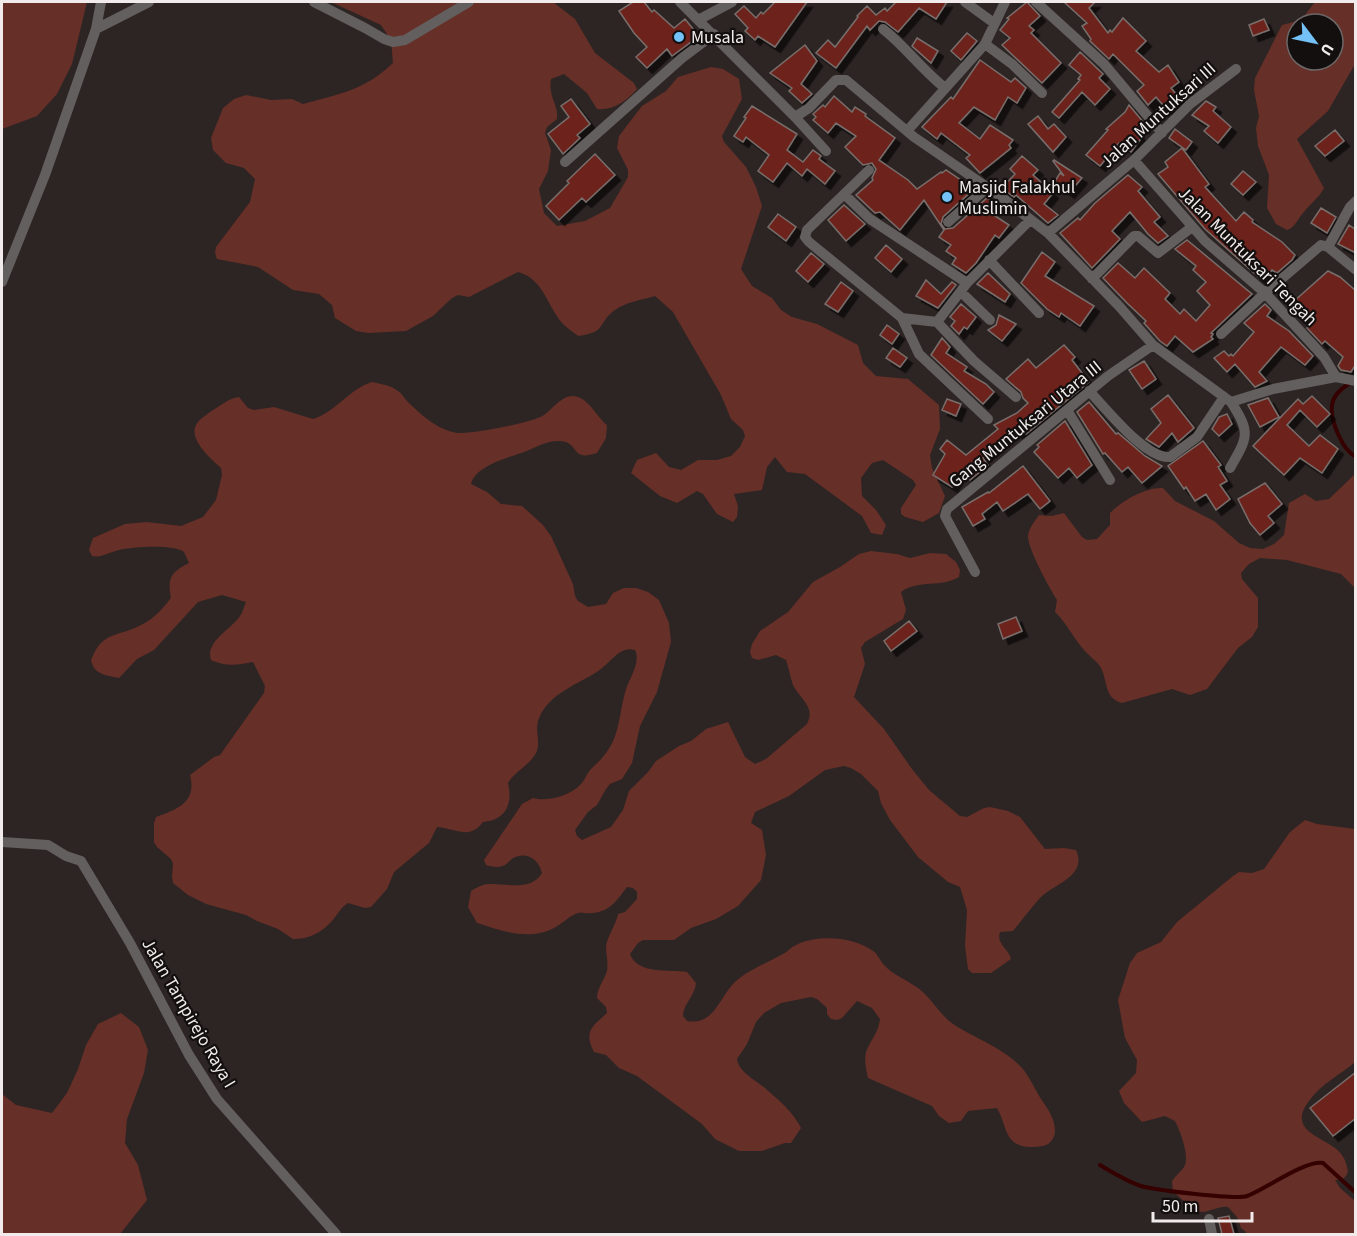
<svg xmlns="http://www.w3.org/2000/svg" width="1357" height="1236" viewBox="0 0 1357 1236" font-family="'Source Sans 3',sans-serif">
<defs>
<filter id="shadow"><feDropShadow dx="5.5" dy="5.5" stdDeviation="0" flood-color="#0009"/></filter>
</defs>
<rect width="100%" height="100%" fill="#2d2524"/>
<path fill="#662f27" fill-rule="evenodd" d="M2 2H87L72 64 57 94 37 116 2 129Z
M331 2H553L575 19 595 53 634 83 637 89C627 101 612 111 597 109L587 93 564 74 551 79C548 98 559 105 557 119L547 127 545 133 551 150 548 171 539 189 544 213 557 226 585 221 610 208 628 177V170L617 148 619 136 642 106 666 91 678 77 711 67 723 69 739 79 742 99 722 136 724 142 746 167 756 187 762 206 741 269 752 286 772 298 781 310 792 317 817 324 858 345 863 363 876 376 908 379 939 405 940 429 930 455 932 468 945 496 939 513 923 522 905 517 901 514V508L916 485 913 480 883 460 872 463 861 478 862 496 876 510 886 525 882 535 871 533 862 516 805 474 787 472 775 457 767 467 762 490 734 494 738 506 737 517 733 522 717 514 703 494 697 491 677 503 660 496 631 473 637 460 656 453 669 467 681 470 698 460H717L731 456 740 447 745 436 743 430 731 419 721 395 673 312 655 296C642 300 626 302 615 310 596 324 608 332 578 336 573 332 567 328 563 324 547 306 543 278 518 272L469 297 458 295 452 298 433 316 406 331 368 333 356 331 335 318 332 305 319 294 293 290 258 267 217 259 215 253 216 247 250 202 255 179 244 168 226 163 213 150 211 138 223 108 234 99 246 95 271 100 292 99 303 104C339 94 365 90 393 63L391 40 381 25Z
M1315 2H1355V64L1328 111 1297 139 1324 188C1318 199 1311 203 1304 212 1297 219 1296 227 1287 230L1276 224 1267 208 1269 175 1258 146 1256 128 1259 116 1254 90 1255 78 1282 25 1301 20ZM1297 24H1333V60H1297Z
M372 382C381 384 390 385 398 391 402 393 404 398 407 401 421 415 440 432 460 433 473 434 535 422 544 415 554 408 564 392 578 397 590 401 597 417 607 425L606 438 597 453C570 462 580 443 561 441 546 440 534 449 521 453 505 459 476 466 471 484L487 492 501 504 522 506 543 525 551 536 573 584 575 596 578 601 588 607 606 604 613 593 624 588H636L648 592 659 600 669 623 671 642 657 692 640 726 632 763 622 779 610 784 606 789 597 805 588 812 575 830 577 836 582 840 611 827 623 810 629 791 648 772 656 761 679 746 691 741 706 729 728 722 745 757 755 764 766 759 807 724C816 707 800 699 793 685 790 677 789 668 786 660L776 655 758 660 752 658 750 652 752 644 760 631 788 612 813 582 840 567 859 554 871 551 897 554 910 558 930 553 946 554 956 562 960 570 959 577C941 588 919 579 901 592L906 610 903 619 865 642 861 648 865 664 854 697 884 729 912 769 929 790 960 816 967 817 984 808 990 807 1008 811 1020 817 1045 849 1064 848 1076 850C1088 876 1054 884 1040 898 1031 908 1022 920 1013 931L1000 932C996 944 1008 948 1011 959L991 973H972L968 969 965 946 967 910 960 887 948 882 918 857 890 820 881 803 878 791 861 774 851 768 844 766 825 770 789 796 755 812 751 823 762 830 766 855 761 880 738 906 716 919 691 928 674 940H643L638 943 630 954C638 975 669 969 687 972L696 983C695 996 683 1004 683 1016L687 1021C713 1026 719 999 733 984 746 971 763 965 779 956 785 954 789 949 794 946 815 934 853 936 873 951 878 954 880 961 884 965 893 975 907 980 918 988 930 997 938 1011 949 1021 972 1038 1002 1046 1022 1068 1029 1076 1035 1089 1041 1099 1048 1109 1055 1119 1055 1131 1055 1137 1051 1143 1046 1145 1040 1147 1034 1147 1028 1147 1004 1145 1007 1125 997 1108L968 1111 961 1121 949 1123 939 1116 932 1106 868 1078C866 1069 864 1060 866 1052 871 1039 878 1034 880 1019L872 1008 857 1001 842 1018 837 1020 831 1019 827 1014V1008L817 999 811 997 781 1003 764 1013 756 1022 747 1044 737 1059C739 1073 756 1080 766 1089 779 1100 794 1113 801 1128L791 1143H785L762 1151H739L715 1139 702 1124 637 1076 619 1068 606 1055 594 1052C583 1031 593 1026 607 1013L606 1007 597 998C597 988 604 981 607 971 609 959 604 950 607 942 610 932 616 924 618 914L625 912 637 899V892L633 888 627 887C617 900 610 912 592 913 588 914 582 912 578 913 569 916 562 924 554 928 529 941 502 931 477 923L468 907 471 891C476 888 482 884 489 884 505 883 531 892 542 873 539 859 526 851 513 858 510 860 508 863 505 865 500 868 492 867 486 865L484 860 522 804 533 798C547 802 570 796 581 784 585 780 587 773 591 769 600 761 609 751 614 739 620 724 621 705 626 689 630 678 641 661 635 650 620 646 612 661 601 669 579 685 548 692 538 721 535 731 541 743 536 753 530 765 515 771 508 783 513 804 506 820 483 822 469 840 458 829 437 827L429 843 394 872 387 889 371 907 365 908 348 903C341 907 338 914 332 921 321 933 309 939 293 939L278 929 257 921 246 915 206 904 188 895 173 883 172 877 173 864 171 859 157 847 154 842V823L156 817C178 809 197 802 190 775L214 757 220 755 264 693 265 686 253 662C237 665 227 667 211 660 205 641 231 630 240 616 243 612 244 606 246 602L222 595 198 602 154 650 137 659 119 678C106 675 94 675 91 660 103 629 119 638 143 624 155 618 163 608 171 598 167 578 171 572 189 563L184 552C173 544 133 547 119 550 110 552 101 558 92 556L89 550 93 538 125 524 147 522 181 526 203 517 216 500 222 475 221 468C211 459 185 437 198 422 202 417 208 414 213 410 222 405 229 398 239 397L248 408 254 410 274 407 313 419C336 412 349 389 372 382Z
M1355 474V588L1341 574 1287 560 1260 558 1249 564 1241 573 1242 579 1258 598V627L1252 637 1238 648 1207 689 1190 695 1172 689 1122 703C1104 698 1108 682 1101 668 1097 661 1089 656 1084 650 1073 638 1067 623 1055 612L1057 600C1049 587 1029 551 1028 537 1028 529 1035 521 1039 515L1052 516 1064 513 1082 537 1087 540 1097 539 1110 525V513C1122 501 1145 487 1163 488L1175 501 1214 521 1239 543 1250 548 1263 549 1274 544 1284 535 1289 503 1305 494 1316 501 1329 499Z
M1305 820 1317 824 1355 829V1062C1340 1075 1321 1084 1309 1101 1288 1129 1318 1135 1335 1148 1341 1152 1346 1160 1347 1167 1349 1173 1347 1175 1343 1179L1335 1180 1340 1188 1355 1201V1234H1246V1232L1241 1228 1237 1217 1228 1207C1219 1206 1212 1211 1203 1212 1193 1212 1182 1198 1173 1192L1172 1181C1176 1175 1183 1170 1185 1165 1189 1154 1180 1131 1175 1121L1165 1116 1142 1122 1124 1103 1119 1091 1136 1073 1137 1060 1125 1038 1118 1000 1130 963 1137 953 1161 942 1177 922 1233 876 1239 872 1252 873 1264 869 1290 832Z
M121 1013 139 1027 148 1050 144 1073 127 1119 125 1143 138 1165 147 1200 120 1234H2V1094L16 1105 52 1113 67 1093 78 1069 86 1045 98 1024Z"/>
<g fill="none" stroke-linecap="round" stroke-linejoin="round">
<path stroke="#350000" stroke-width="4" d="M1350 383C1342 388 1333 395 1332 405 1330 420 1342 450 1356 457
M1100 1165C1113 1173 1126 1181 1141 1186 1155 1190 1236 1200 1247 1196 1266 1189 1305 1160 1323 1163L1356 1193"/>
</g>
<path fill="#6d231a" stroke="#786e6c" stroke-width="1.5" filter="url(#shadow)" d="M633 2H644L652 12 654 10 674 28 685 19 699 36 672 56 667 49 647 68 636 57 647 47 634 33 619 11Z
M775 2H807L775 47 758 36 755 40 745 31 748 28 735 14 744 6 756 18 761 12 763 14Z
M896 2H947L936 19 919 8 898 32 885 22 879 21 870 30 867 26 836 68 816 53 828 40 835 47 858 17 857 16 867 6 876 15 885 8 887 11Z
M1027 2 1040 16 1029 26 1034 30 1031 33 1061 63 1042 83 1002 45 1010 38 1000 30 1009 19 1007 18Z
M1064 2H1095L1089 8 1108 33 1110 30 1112 32 1123 18 1146 41 1136 51 1159 72 1168 65 1179 82 1171 88 1182 101 1170 113 1156 97 1148 105 1137 91 1144 85 1113 54 1109 59 1090 41 1091 39 1082 26 1087 23Z
M1264 19 1269 30 1253 36 1249 25Z
M967 33 977 41 961 60 951 51Z
M917 38 938 51 931 63 912 46Z
M805 45 817 61 801 84 812 94 802 103 789 91 792 88 770 73Z
M1080 52 1103 74 1099 78 1110 89 1095 105 1082 92 1059 118 1052 112 1080 80 1078 79 1081 75 1069 65Z
M980 60 1011 82 1015 78 1026 88 1017 103 1008 97 995 120 974 107 959 123 980 139 990 125 1013 140 1009 145 1011 148 980 173 966 158 970 155 941 133 937 139 922 127 951 97 953 99Z
M834 96 852 112 855 107 866 114 865 116 895 138 879 160 908 180 917 189 941 172 942 173 946 170 974 189 943 217 941 224 945 229 953 228 987 198 996 204 989 212 1009 225 999 238 995 235 976 263 966 273 952 264 956 258 946 251 951 245 939 237 944 230 924 200 900 230 880 212 875 213 856 195 873 180 872 178 876 169 872 163 863 165 845 147 856 136 836 123 828 133 813 120 816 117 813 114 823 105 825 107Z
M571 99 590 124 577 135 580 138 563 154 548 134 569 117 561 106Z
M1206 101 1216 107 1213 111 1231 127 1218 143 1204 131 1209 126 1192 115Z
M1129 105 1144 123 1136 132 1142 137 1131 152 1119 143 1100 166 1086 155 1108 130 1106 129 1125 112Z
M752 106 797 134 787 150 803 162 813 150 821 156 819 159 835 171 825 184 807 169 802 176 787 163 773 182 758 171 769 155 746 137 743 142 734 136 746 118 744 117Z
M1038 116 1048 129 1054 124 1066 137 1053 152 1028 124Z
M1175 129 1192 142 1186 150 1169 138Z
M1335 130 1344 141 1325 156 1315 146Z
M1182 148 1209 184 1205 187 1236 221 1244 212 1253 220 1252 222 1282 242 1295 255 1292 260 1277 273 1272 270 1263 281 1205 229 1158 174 1168 167 1165 162Z
M595 154 615 175 586 202 582 198 559 220 546 206 569 183 567 181Z
M1022 156 1038 170 1033 175 1053 193 1044 204 1058 215 1048 223 1016 195 1014 197 1002 188 1015 174 1010 169Z
M1054 160 1082 178 1069 193 1055 181 1060 173 1064 176 1053 161Z
M1243 171 1256 182 1243 195 1231 184Z
M1128 175 1142 187 1138 191 1160 217 1154 222 1168 236 1158 243 1148 234 1130 212 1112 231 1120 239 1092 268 1060 233 1078 218 1080 220 1095 203Z
M844 205 865 224 846 241 828 220Z
M1321 208 1336 217 1327 233 1311 223Z
M778 214 796 227 786 241 768 227Z
M1349 225 1356 230V253L1338 244Z
M1187 240 1252 294 1211 333 1213 334 1211 337 1213 339 1193 352 1175 336 1167 346 1160 341 1144 323 1146 321 1127 303 1103 278 1118 263 1135 278 1144 268 1170 293 1165 299 1180 314 1184 309 1196 321 1210 305 1197 291 1206 282 1193 270 1196 266 1175 249Z
M886 245 902 259 891 272 875 258Z
M1042 252 1055 262 1045 276 1094 306 1080 326 1061 313 1059 317 1047 309 1021 283Z
M811 253 824 264 808 282 796 271Z
M1328 271 1340 277 1356 291V364L1351 372 1341 370 1338 366 1343 357 1325 341 1322 344 1307 328 1312 323 1293 302Z
M988 273 1010 294 1005 302 977 284Z
M926 280 941 294 952 282 956 285 938 308 916 296Z
M841 282 853 291 838 312 825 304Z
M961 304 976 317 967 329 964 327 959 334 951 326 955 321 950 317Z
M1265 304 1271 310 1267 316 1289 331 1313 356 1305 365 1281 347 1259 372 1267 381 1255 387 1235 364 1227 372 1214 358 1224 351 1229 356 1231 354 1233 356 1254 332 1244 323Z
M999 315 1016 324 1002 341 988 330 996 325Z
M887 325 899 334 892 344 880 335Z
M942 338 950 347 946 353 967 367 964 371 986 384 994 392 983 404 931 355Z
M1064 345 1075 357 1072 360 1089 382 1026 434 1021 430 1017 433 1015 431 983 458 988 465 970 480 962 470 952 487 933 475 945 454 940 449 947 440 966 455 998 429 994 425 1017 413 1028 403 1023 398 1021 392 1006 379 1028 359 1036 368Z
M893 348 907 358 900 367 886 358Z
M1144 361 1156 379 1142 389 1129 370Z
M1168 395 1194 428 1178 442 1172 433 1159 447 1146 439 1161 423 1151 409Z
M1312 396 1330 414 1317 427 1300 410 1287 425 1309 446 1320 435 1338 449 1322 473 1300 458 1284 475 1253 446 1298 399 1303 404Z
M1268 398 1279 417 1260 427 1248 405Z
M947 399 961 404 956 416 942 410Z
M1089 402 1116 434 1118 433 1145 456 1162 466 1142 483 1128 467 1122 472 1105 453 1103 454 1077 412Z
M1227 414 1232 424 1219 436 1212 429 1219 417Z
M1065 421 1092 465 1077 478 1069 468 1058 478 1034 452 1039 447 1037 445Z
M1203 441 1221 465 1218 467 1227 481 1220 485 1230 499 1216 510 1206 494 1195 501 1186 487 1184 489 1168 466Z
M1023 466 1050 501 1040 509 1028 494 1003 511 997 502 982 514 985 519 973 526 962 507 988 492 989 493Z
M1265 483 1282 504 1268 516 1274 523 1260 535 1250 523 1238 499Z
M1016 617 1022 631 1003 639 998 624Z
M909 621 917 631 891 651 884 641Z
M1356 1072V1118L1333 1136 1310 1108Z
M1229 1216 1234 1234H1222L1218 1218Z"/>
<g fill="none" stroke-linecap="round" stroke-linejoin="round">
<path stroke="#635f5e" stroke-width="10" d="M314 2 365 28 384 39 393 42 405 40 469 2
M680 2 795 117 826 151
M965 2 994 23
M1036 2 1104 64 1162 133
M700 19 732 2
M96 29 101 2
M883 29C905 46 922 70 945 88
M985 44 1012 64 1042 93
M795 117 809 108 836 80H846L914 137 1000 196 1048 233 1119 306 1153 345 1231 402 1273 389 1336 377 1356 381
M907 131 985 44 1005 2
M1134 160 1205 241 1265 293 1324 357 1336 377
M565 162 682 58 714 34
M869 170 807 230 805 237 809 242 902 318 937 322 967 283 1030 220
M845 195 870 219 967 283
M948 222 988 187
M1048 233 1134 160 1190 104 1236 69
M1328 247 1350 207 1356 201
M989 260 1039 313
M1092 279 1134 236H1138L1158 253 1192 227
M2 282 45 175 96 29 149 2
M961 292 990 320
M902 318 919 354 988 419
M937 322 974 361 1016 397
M1221 334 1265 293 1321 245 1328 247 1356 270
M1089 391C1106 408 1145 459 1170 457L1197 437 1224 397
M1067 410 1110 480
M1230 468C1248 437 1251 433 1231 402
M975 572 945 516 947 509 1108 376 1153 345
M2 842 48 845 66 856 81 861 130 943 189 1055 217 1099 336 1234
M1209 1219 1212 1234"/>
</g>
<g fill="#73c1f6" stroke="#130f0f" stroke-width="2">
<circle cx="679" cy="37" r="6"/>
<circle cx="947" cy="197" r="6"/>
</g>
<g text-anchor="middle" stroke-width="4.5" stroke-linejoin="round" paint-order="stroke">
<g font-size="18" fill="#f1eceb" stroke="#130f0f" text-anchor="start">
<text x="691" y="43">Musala</text>
<text x="959" y="193">Masjid Falakhul<tspan x="959" dy="21">Muslimin</tspan></text>
</g>
<g font-size="18" fill="#f1eceb" stroke="#130f0f">
<text transform="translate(1158 115) rotate(-42)" y="6">Jalan Muntuksari III</text>
<text transform="translate(1248 256) rotate(45)" y="6">Jalan Muntuksari Tengah</text>
<text transform="translate(1025 424) rotate(-39)" y="6">Gang Muntuksari Utara III</text>
<text transform="translate(189 1013) rotate(60)" y="6">Jalan Tampirejo Raya I</text>
</g>
</g>
<rect width="1357" height="1236" fill="none" stroke="#f1eceb" stroke-width="6"/>
<g transform="translate(1315 42) rotate(122)"><circle r="28" fill="#130f0f" stroke="#6c6767" stroke-width="1.5"/>
<path d="M0-4.5L10 22L0 15L-10 22Z" fill="#73c1f6"/>
<text y="-9" font-size="16" font-weight="bold" text-anchor="middle" fill="#f1eceb">U</text>
</g>
<path d="M1153 1212v9h99v-9" fill="none" stroke="#f1eceb" stroke-width="3"/>
<text x="1162" y="1212" font-size="18" fill="#f1eceb" stroke="#130f0f" stroke-width="4.5" paint-order="stroke">50 m</text>
</svg>
